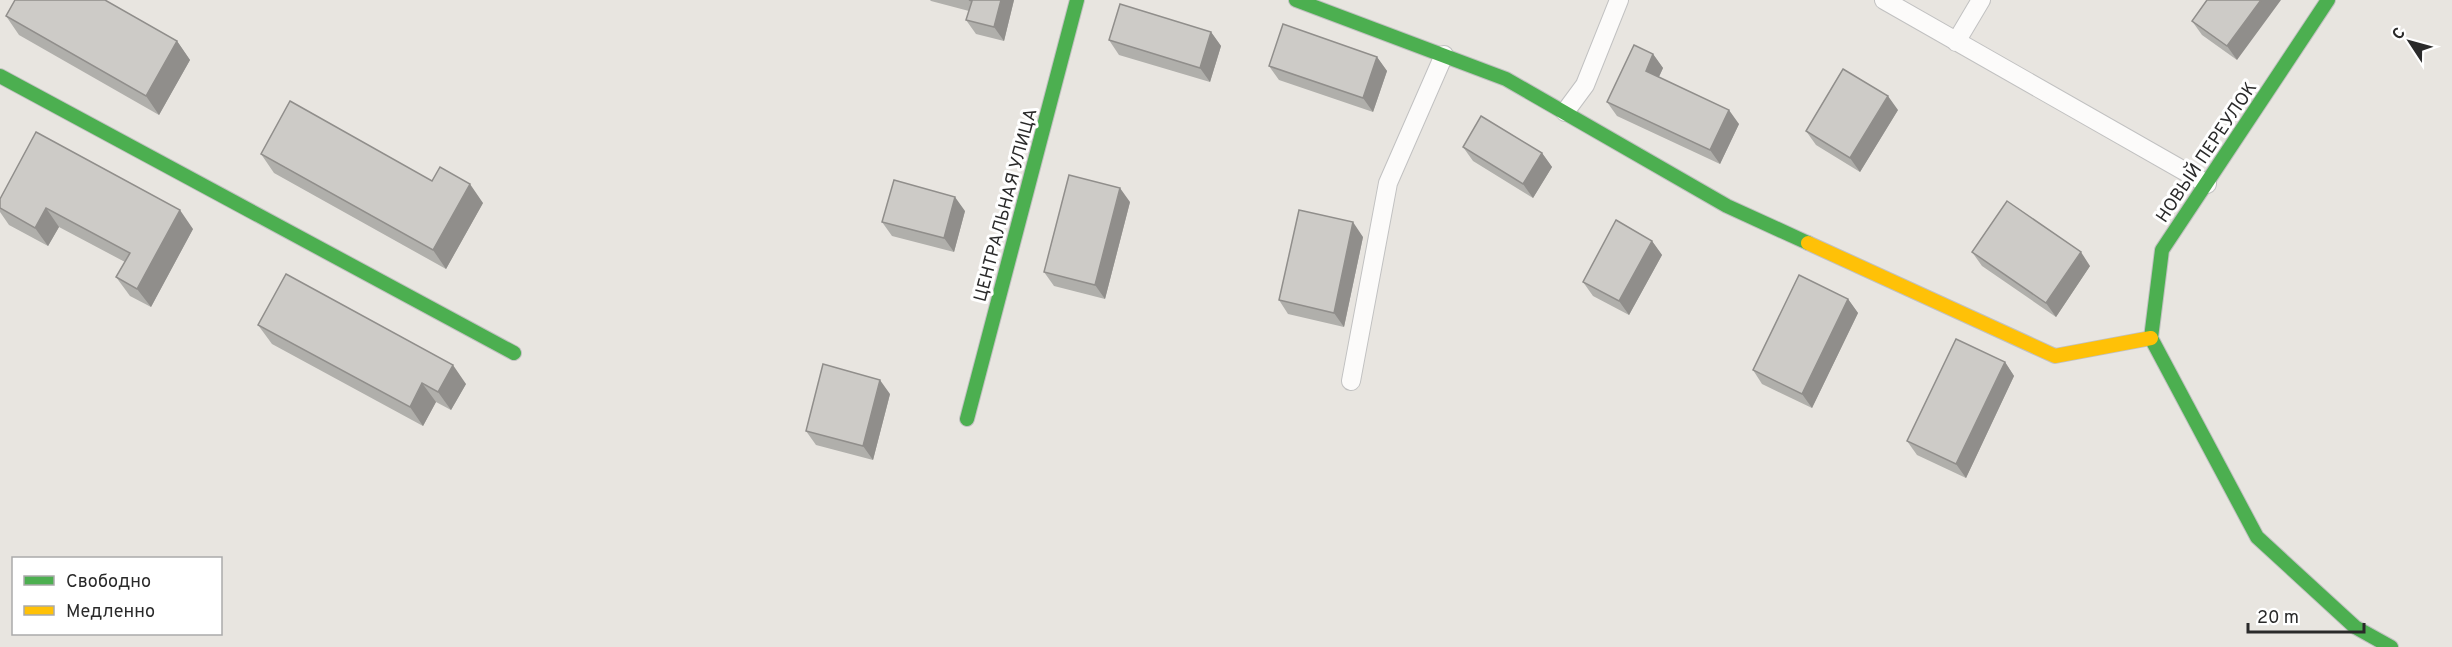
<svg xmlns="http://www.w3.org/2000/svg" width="2452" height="647" viewBox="0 0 2452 647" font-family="Overpass,sans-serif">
<rect width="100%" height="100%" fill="#e8e5e0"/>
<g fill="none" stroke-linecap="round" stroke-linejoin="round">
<g stroke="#c1c1c1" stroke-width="20">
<path id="lane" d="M1884 0 2207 184
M1956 42 1981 0
M1565 112 1585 85 1619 0
M1351 381 1388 183 1444 55"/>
</g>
<g stroke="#c1c1c1" stroke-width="16">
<path id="fast" d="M1296 0 1506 79 1727 206 1808 243
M0 76 514 353
M2151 338 2257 537 2355 627 2391 647
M2151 338 2162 250 2328 0
M967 419 1077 0"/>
</g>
<g stroke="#c1c1c1" stroke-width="16">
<path id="slow" d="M1808 243 2055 356 2151 338"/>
</g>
<use href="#lane" stroke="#fcfbfa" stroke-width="18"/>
<use href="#fast" stroke="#4caf50" stroke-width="14"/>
<use href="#slow" stroke="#ffc107" stroke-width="14"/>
</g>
<path fill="#b0afab" d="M930 0H1014L1004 41 976 34 966 20 969 11 931 1Z
M2207 0 2237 60 2202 35 2192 21Z
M6 16 177 41 190 60 159 115 19 35Z
M1211 32 1221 46 1210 82 1119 55 1109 40Z
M1653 54 1663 68 1659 77 1739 124 1720 164 1617 116 1607 102Z
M1377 57 1387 71 1373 112 1279 80 1269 66Z
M1898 110 1860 172 1816 145 1806 131Z
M1463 147 1542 153 1552 167 1533 198 1473 161Z
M261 154 432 181 483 203 446 269 274 173Z
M0 199 193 229 151 307 130 296 116 277 125 262 59 227 48 246 9 225 0 212Z
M1130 202 1105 299 1054 286 1044 272Z
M965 211 954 252 892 236 882 222Z
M1363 237 1344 327 1288 314 1279 300Z
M1652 241 1662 255 1629 315 1593 296 1583 282Z
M1972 252 2090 266 2056 317 1982 266Z
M1848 299 1858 313 1812 408 1762 384 1753 370Z
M258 325 466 384 451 410 436 402 423 426 272 344Z
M2005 362 2014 376 1966 478 1917 455 1907 441Z
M890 394 873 460 816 445 806 431Z"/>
<path fill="#908e8b" d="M1001 0H1014L1004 41 994 27Z
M2261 0H2281L2237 60 2227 46Z
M1211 32 1221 46 1210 82 1200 68Z
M177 41 190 60 159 115 146 96Z
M1653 54 1663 68 1655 85 1646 71Z
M1377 57 1387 71 1373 112 1363 98Z
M1888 96 1898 110 1860 172 1850 158Z
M1729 110 1739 124 1720 164 1710 150Z
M1542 153 1552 167 1533 198 1523 184Z
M470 184 483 203 446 269 433 250Z
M1120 188 1130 202 1105 299 1095 285Z
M955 197 965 211 954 252 944 238Z
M46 208 59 227 48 246 35 228Z
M180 210 193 229 151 307 137 289Z
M1353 222 1363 237 1344 327 1334 313Z
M1652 241 1662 255 1629 315 1619 301Z
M2081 252 2090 266 2056 317 2046 303Z
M1848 299 1858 313 1812 408 1802 394Z
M2005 362 2014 376 1966 478 1956 464Z
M453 365 466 384 451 410 438 392Z
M880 380 890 394 873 460 863 446Z
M422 383 436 402 423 426 410 407Z"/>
<path fill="#cdcbc7" stroke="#908e8b" stroke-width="1.5" d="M15 0H105L177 41 146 96 6 16Z
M969 0H1001L994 27 966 20 972 1Z
M2207 0H2261L2227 46 2192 21Z
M1120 4 1211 32 1200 68 1109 40Z
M1283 24 1377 57 1363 98 1269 66Z
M1634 45 1653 54 1646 71 1729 110 1710 150 1607 102Z
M1843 69 1888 96 1850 158 1806 131Z
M290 101 432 181 440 167 470 184 433 250 261 154Z
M1481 116 1542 153 1523 184 1463 147Z
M36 132 180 210 137 289 116 277 130 253 46 208 35 228 0 208V199Z
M1069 175 1120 188 1095 285 1044 272Z
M894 180 955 197 944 238 882 222Z
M2007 201 2081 252 2046 303 1972 252Z
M1299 210 1353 222 1334 313 1279 300Z
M1616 220 1652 241 1619 301 1583 282Z
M286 274 453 365 438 392 422 383 410 407 258 325Z
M1799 275 1848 299 1802 394 1753 370Z
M1956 339 2005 362 1956 464 1907 441Z
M823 364 880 380 863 446 806 431Z"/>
<g text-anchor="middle" stroke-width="6" stroke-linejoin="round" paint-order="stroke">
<g font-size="18" fill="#2a2a2a" stroke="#fff">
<text transform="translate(2206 152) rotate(-56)" y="6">НОВЫЙ ПЕРЕУЛОК</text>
<text transform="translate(1005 205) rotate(-75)" y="6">ЦЕНТРАЛЬНАЯ УЛИЦА</text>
</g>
</g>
<rect x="12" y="557" width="210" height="78" fill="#ffffff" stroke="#aaaaaa" stroke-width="1.5"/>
<rect x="24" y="576" width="30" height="9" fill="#4caf50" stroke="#aaaaaa" stroke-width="1.5"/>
<text x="66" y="587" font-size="18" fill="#2a2a2a">Свободно</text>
<rect x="24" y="606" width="30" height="9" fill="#ffc107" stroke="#aaaaaa" stroke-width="1.5"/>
<text x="66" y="617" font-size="18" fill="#2a2a2a">Медленно</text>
<g transform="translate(2410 42) rotate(306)" stroke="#ffffff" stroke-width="4.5" paint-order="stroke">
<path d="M0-4.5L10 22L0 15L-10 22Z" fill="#2a2a2a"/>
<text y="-9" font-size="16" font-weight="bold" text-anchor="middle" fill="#2a2a2a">С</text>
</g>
<path d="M2248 623v9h116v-9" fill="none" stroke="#2a2a2a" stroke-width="3"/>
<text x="2257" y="623" font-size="18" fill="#2a2a2a" stroke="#ffffff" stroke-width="4.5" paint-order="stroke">20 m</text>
</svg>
